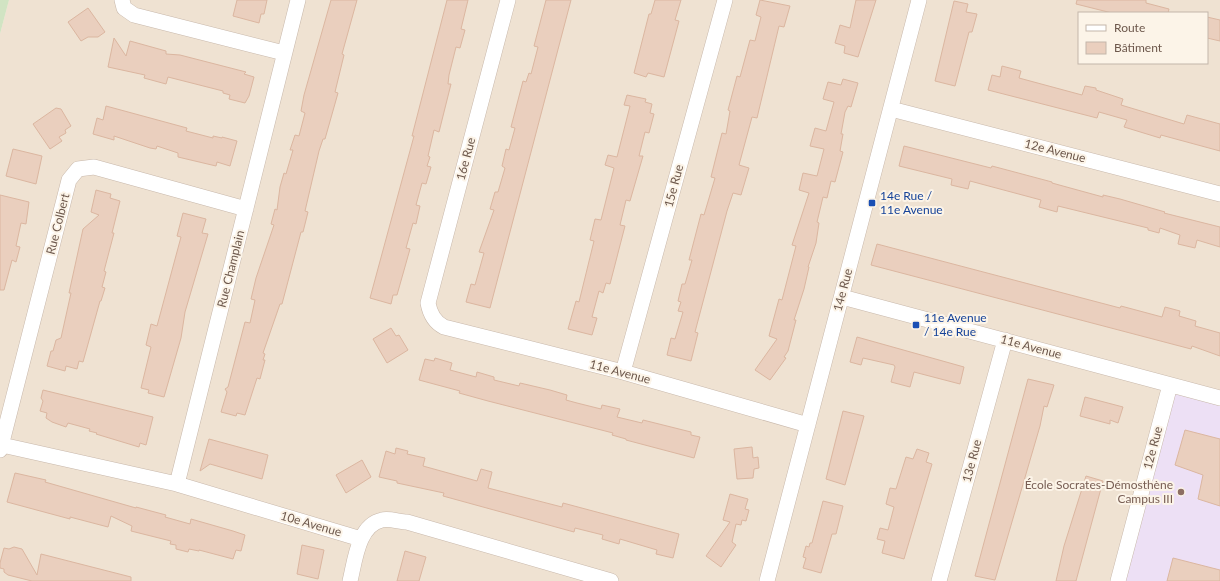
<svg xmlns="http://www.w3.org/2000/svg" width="1220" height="581" viewBox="0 0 1220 581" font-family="Lato,sans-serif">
<rect width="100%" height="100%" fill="#f9f0e3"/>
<path fill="#efe2d2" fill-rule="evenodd" d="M9 0H1220V581H0V34ZM1079 13H1207V63H1079Z"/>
<path fill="#ede0f5" d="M1170 385 1220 398V581H1118Z"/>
<path fill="#d1e4c3" d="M0 0H9L0 34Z"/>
<path fill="#eacfbe" stroke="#dbb6a0" d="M237 0H267L264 14H261L259 23 233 16Z
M331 0H357L342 54 344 55 335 92 338 93 325 139H323L319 151 305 211 308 212 303 232H301L282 304H280L263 353 265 354 263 360H265L260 379 257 378 245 415 237 413 236 416 221 412 227 392 225 389 228 387 245 322 250 323 255 300 251 299 256 278 274 225 271 224 275 209 277 210 280 187 284 173 286 174 293 150H290L295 135 299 136 305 113 301 111 304 95Z
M447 0H468L461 29 465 30 460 48 456 47 449 75 448 84H451L439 132 434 130 428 156 430 157 427 166 431 167 426 184 422 183 416 205 420 206 416 224 413 223 406 248 410 249 397 295H393L391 304 370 298 414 136H412Z
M546 0H571L490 308 466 302 471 284 475 285 484 253 479 252 494 210 490 209 495 192H498L505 168 502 166 506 149 509 150 515 128 511 127 523 81 526 82 529 73 531 74 538 47 534 46Z
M655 0H681L675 20 679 21 664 77 648 73 646 77 634 73 649 14H651Z
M760 0 790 6 784 27 779 26 757 118 752 117 739 165 749 168 741 195 733 193 727 211 695 332 698 333 691 361 667 355 671 338 675 339 683 312 678 311 681 302 678 301 682 284H685L692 260H689L701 214 704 215 715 178 711 177 722 133 726 134 730 111 728 110 737 76 740 77 750 40 755 41 761 17 756 15Z
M856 0H876L858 57 844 53 845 46 835 43 840 25 850 28Z
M1077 0H1146V3L1169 9 1168 13H1112L1076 4Z
M954 1 968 4 966 12 977 14 972 32H969L955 86 935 81Z
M88 8 105 32 98 37H88L81 41 68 22Z
M1207 17 1220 20V41L1207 38Z
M114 38 126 56 130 41 166 51V54L180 55 246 72 244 74 254 77 249 96 245 103 229 99 230 95 223 93V91L168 77 166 84 144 78 145 75 108 67Z
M1002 66 1021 71 1019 78 1082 95 1085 86 1096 88V90L1123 99 1121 105 1184 124 1187 115 1220 124V151L1161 135 1160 138 1124 127 1127 120 1099 112 1097 118 988 90 992 75 1000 77Z
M843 79 858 83 851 107 848 106 845 112 841 134H843L840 151 843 152 835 182 831 181 827 198 823 197 817 222 819 223 816 243 808 267H809L804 289 794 320H796L788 351 784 357 786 358 770 380 755 370 777 339 769 336 779 299 782 300 796 246 792 245 809 193 799 190 803 173 817 176 824 149 810 146 815 128 826 131 834 102 823 99 828 82 841 85Z
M627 95 646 99 645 102 652 104 650 113 654 114 649 133 645 132 639 156H643L630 201 626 200 620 225 625 226 610 284 606 283 603 293 599 291 592 317 597 318 592 335 568 329 576 301 579 302 594 241 590 240 595 219 601 220 614 168 605 165 608 155 617 157 630 106 624 105Z
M106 106 187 128 186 131 213 138V136L222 138V137L237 141 230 166 217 162 216 166 178 157V153L157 146 156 149 150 148 114 136V140L93 134 97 118 103 120Z
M56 108 61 109 71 126 65 130 66 133 59 137 62 141 50 149 33 124Z
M904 146 991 168 992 166 1052 182V183L1103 197V195L1120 199 1165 212 1164 213 1220 227V247L1197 240 1195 248 1178 244 1180 235 1160 228 1159 233 1148 230V228L1058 206 1057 212 1039 207 1041 200 970 181 968 189 951 185 952 179 899 166Z
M13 149 42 156 36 184 6 176Z
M96 190 111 194 110 198 120 201 112 233H114L104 271 106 272 102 287 105 288 101 301H100L83 362 79 361 77 369 66 366 65 371 47 366 51 351H53L56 340 61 338 71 293H69L83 229 99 215 91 212Z
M0 195 29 202 26 224 21 223 16 246 20 247 16 262 12 260 4 290H0Z
M183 213 206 219 202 233 208 234 185 312 181 338 164 397 148 393 149 390 141 388 151 347 146 345 151 324 157 326 181 237 177 236Z
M877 244 1120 308 1121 306 1162 317 1165 307 1180 311 1179 316 1196 321 1195 326 1220 333V356L1192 346 1191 349 871 265Z
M391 328 396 336 399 335 408 350 387 363 373 339Z
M857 337 964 367 960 384 914 372 910 387 891 382 895 367 894 365 863 358 861 365 850 362Z
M435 358 452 363 450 370 476 377 477 372 494 377V380L519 386 520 383 550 390 567 395 566 400 577 403 601 409 602 405 620 409 617 417 642 423 643 420 691 432V435L700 437 694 458 626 440V439L612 435 613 433 488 401 459 393 460 391 419 380 425 359 434 361Z
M1028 379 1054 385 1047 407 1044 406 1040 426 995 580 975 576Z
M43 390 153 417 146 445 140 443 139 447 96 434 97 433 89 431 90 429 68 423 66 427 52 422 46 418 47 413 40 411 43 401 41 398Z
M1085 397 1123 407 1118 423 1110 420V424L1080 416Z
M843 411 864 416 845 485 826 479Z
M1185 430 1220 439V506L1198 499 1203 475 1175 465Z
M209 439 268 455 262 479 210 464 200 471Z
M752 447 753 458 758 457 759 468 754 469 753 478 737 479 734 449Z
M396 448 408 451 407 454 425 458 423 466 477 481 481 469 492 472 488 488 562 507 563 503 679 534 673 558 656 554 657 550 620 539 619 544 602 539 603 535 575 528 574 532 443 496 444 493 397 483V481L379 477 386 451 395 454Z
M917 449 929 453 926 462 932 464 904 559 882 553 885 541 877 539 880 528 888 530 894 507 886 504 890 488 896 489 906 457 913 459Z
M362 460 371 477 346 493 336 475Z
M15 473 46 480 45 482 136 508V507L166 515 165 517 190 524 191 519 233 531 245 535 241 551 236 550 233 559 199 550V551L189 549 188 552 176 549V545L170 544 171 541 131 531 132 526 111 516 108 527 70 517V519L7 502Z
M1086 476 1103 481 1076 581H1056L1064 546Z
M730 494 748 499 745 509 749 510 746 521 742 520 741 525 736 524 732 542 736 545 721 567 706 556 730 522 723 520Z
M823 501 843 506 836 534H832L821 573 803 568 806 558 803 557 806 546 809 547 810 543H812Z
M302 545 324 550 318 579 297 574Z
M14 547 22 549 37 575 41 554 131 577V581H32L8 575 4 572V569L0 568V563L4 548 9 549Z
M405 551 426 557 419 581H397Z
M1173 558 1220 570V581H1167Z"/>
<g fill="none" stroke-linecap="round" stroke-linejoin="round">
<g stroke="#c8b8ab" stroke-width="16">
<path id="minor" d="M122 0 124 8 134 15 284 53
M508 0 428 303C430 314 434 322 444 327L623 372 808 425
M891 109 1220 194
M842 297 1220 398
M623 372 725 0
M2 445 177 484 361 539
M0 450 69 180 78 169 94 167 246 209
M177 484 298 0
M350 581C355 561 358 525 382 520 389 518 400 522 407 522L611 581
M767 581 919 0
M939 581 1005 340
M1118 581 1170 385"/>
</g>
<use href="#minor" stroke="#fff" stroke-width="15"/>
</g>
<g fill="#1a4fb4" stroke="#fcf4e8" stroke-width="1.5">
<rect x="868" y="199" width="8" height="8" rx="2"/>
<rect x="912" y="321" width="8" height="8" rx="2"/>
</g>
<circle fill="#8d6e63" stroke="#fcf4e8" stroke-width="1.5" cx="1181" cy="492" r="4"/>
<g text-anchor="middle" stroke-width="4" stroke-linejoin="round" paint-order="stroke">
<g font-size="12" fill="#6d584c" stroke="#fcf4e8">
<text transform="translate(1055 151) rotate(14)" y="4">12e Avenue</text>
<text transform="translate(466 159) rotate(-75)" y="4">16e Rue</text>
<text transform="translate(674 186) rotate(-75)" y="4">15e Rue</text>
<text transform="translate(58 224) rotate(-76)" y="4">Rue Colbert</text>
<text transform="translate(231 269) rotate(-76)" y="4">Rue Champlain</text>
<text transform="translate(843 290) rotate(-75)" y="4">14e Rue</text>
<text transform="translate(1031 347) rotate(15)" y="4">11e Avenue</text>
<text transform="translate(620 372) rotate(15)" y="4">11e Avenue</text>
<text transform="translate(1153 448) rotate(-75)" y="4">12e Rue</text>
<text transform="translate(972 461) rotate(-75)" y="4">13e Rue</text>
<text transform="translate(311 524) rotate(16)" y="4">10e Avenue</text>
</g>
<g font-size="12" fill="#164399" stroke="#fcf4e8" text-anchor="start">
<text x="880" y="200">14e Rue /<tspan x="880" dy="14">11e Avenue</tspan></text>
<text x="924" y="322">11e Avenue<tspan x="924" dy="14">/ 14e Rue</tspan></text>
</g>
<g font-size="12" fill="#785e54" stroke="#fcf4e8" text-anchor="end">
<text x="1173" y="489">École Socrates-Démosthène<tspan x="1173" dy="14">Campus III</tspan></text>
</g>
</g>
<rect x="1078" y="12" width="130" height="52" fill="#fcf4e8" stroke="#c3b6aa"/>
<rect x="1086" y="25" width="20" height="6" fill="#ffffff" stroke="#c3b6aa"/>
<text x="1114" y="32" font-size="12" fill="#6d584c">Route</text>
<rect x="1086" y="42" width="20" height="12" fill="#eacfbe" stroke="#c3b6aa"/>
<text x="1114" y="52" font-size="12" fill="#6d584c">Bâtiment</text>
</svg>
